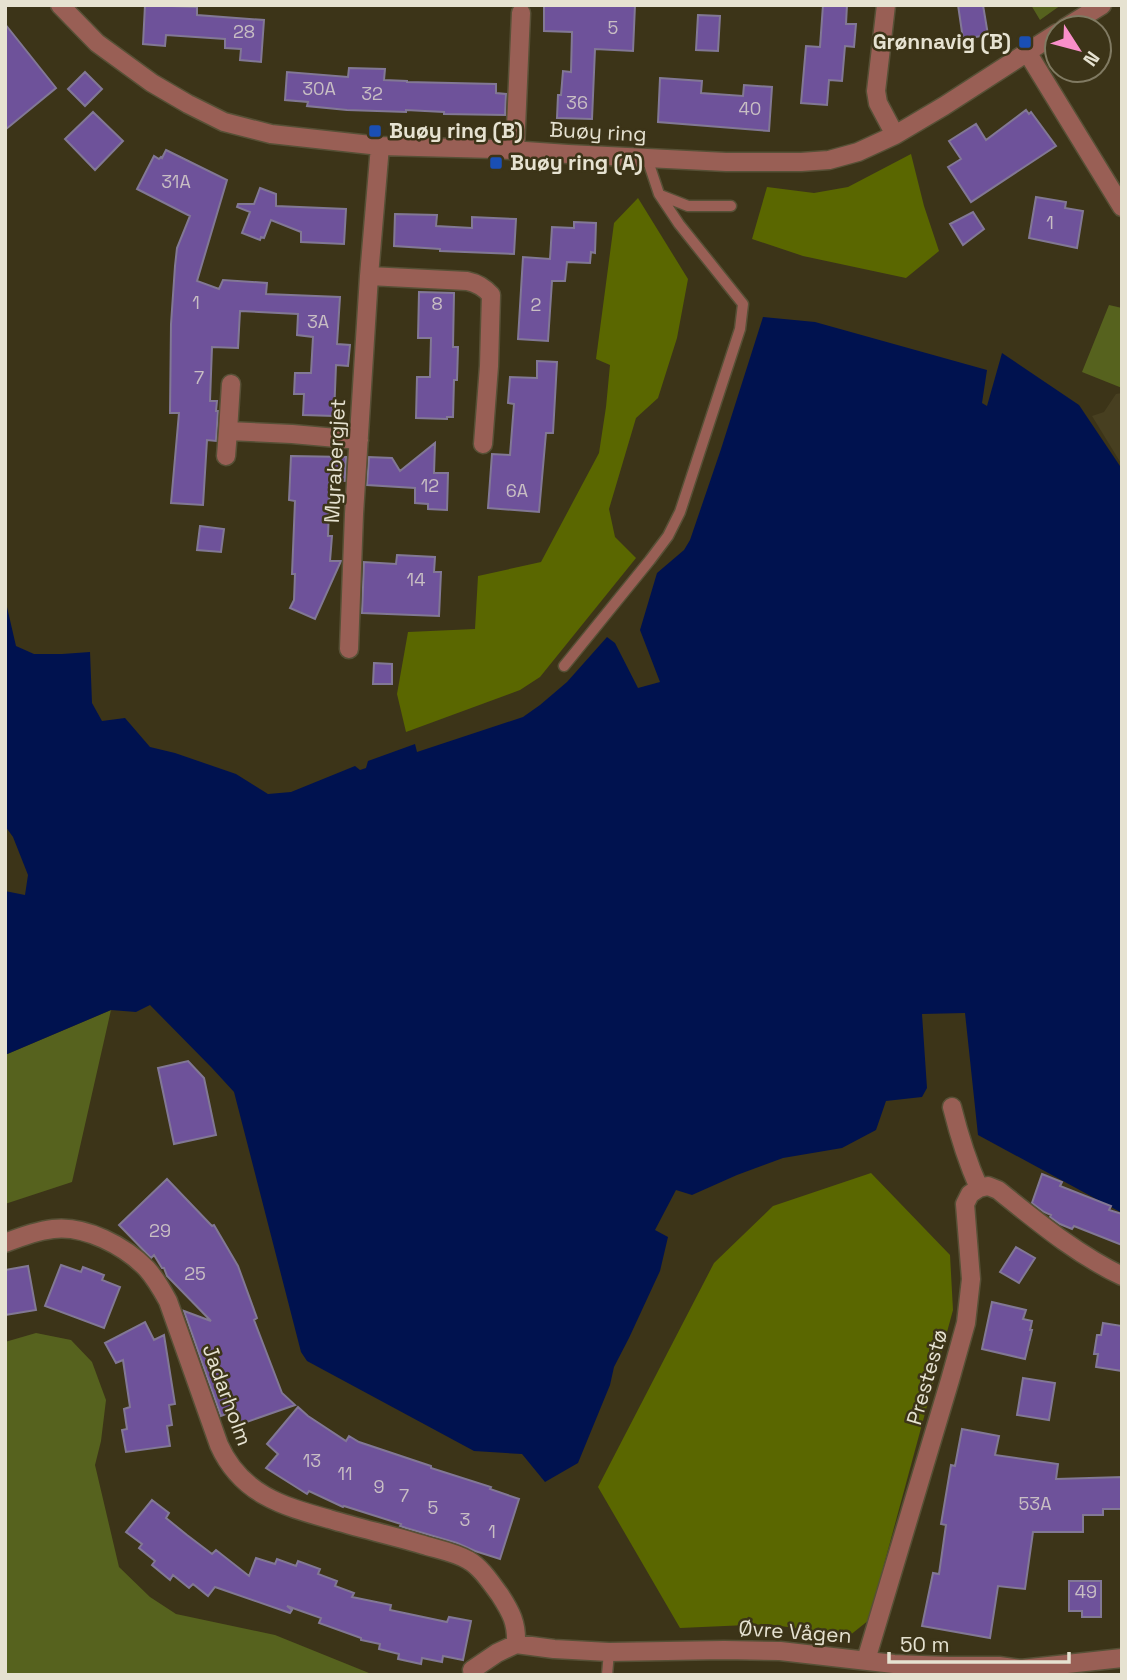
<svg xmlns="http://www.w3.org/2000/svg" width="1127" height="1680" viewBox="0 0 1127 1680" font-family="'Space Grotesk',sans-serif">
<rect width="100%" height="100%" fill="#3c3418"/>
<path fill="#56621e" d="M1031 5H1061L1040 20Z
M1109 305 1122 308V388L1082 372Z
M111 1010 72 1182 5 1204V1055Z
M36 1333 71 1340 92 1362 106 1400 101 1441 95 1465 119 1567 150 1597 176 1614 275 1635 369 1673 376 1675H5V1342Z"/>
<path fill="#5a6700" d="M911 154 924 206 939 251 906 278 803 256 752 239 767 187 814 193 848 187Z
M638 198 688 279 677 338 658 398 636 418 609 509 615 537 636 558 540 677 520 690 406 732 397 694 408 632 475 629 478 576 541 562 599 453 606 407 610 365 596 359 614 223Z
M871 1173 950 1255 953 1310 869 1620 849 1636 767 1624 680 1628 598 1487 714 1263 773 1206Z"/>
<path fill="#473f20" d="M1122 393V465L1092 416 1104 412 1116 394Z"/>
<path fill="#00124f" d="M763 317 815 322 987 370 982 403 987 406 1002 353 1079 405 1122 469V1213L978 1135 965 1013 922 1014 927 1088 922 1097 886 1101 876 1130 842 1148 783 1158 737 1175 692 1195 676 1190 655 1230 668 1237 660 1271 629 1338 614 1367 610 1385 578 1463 545 1482 522 1454 474 1451 307 1361 301 1352 234 1092 212 1068 150 1005 136 1012 111 1010 5 1055V891L25 895 28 875 13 837 5 826V582L7 607 16 646 34 654H62L90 652 92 703 102 721 125 718 150 747 175 753 236 774 268 794 291 792 355 766 360 770 366 768 368 761 415 744 417 752 523 717 540 705 567 682 607 637 615 643 638 688 660 682 640 630 657 573 684 550 690 540 721 449Z"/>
<path fill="#6e529a" stroke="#827895" stroke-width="2" d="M145 5 197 7V15L264 20 261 62 240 60 241 49 225 48V39L166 35 165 46 143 44Z
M544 5H635L633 51 595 49 592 119 557 118 558 95H561L563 71 571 72 572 32 544 31Z
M823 5H847L846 24H856L854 47 845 46 842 81 829 80 827 105 801 103 806 46 820 47Z
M958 5H983L988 35 963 39Z
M698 15 720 16 718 51 696 50Z
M5 24 56 88 5 130Z
M349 68 385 69 384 80 407 81V82L496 84V93L506 94 505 115 444 114V112L406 110V112L347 110 307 106 308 102 285 100 287 72 348 77Z
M85 72 102 89 85 106 68 89Z
M660 78 702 81 701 93 743 96 744 85 772 87 769 131 658 122Z
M1026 110 1029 114 1031 112 1056 146 971 202 948 167 961 159 949 141 976 124 986 140Z
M93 112 123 141 95 170 65 139Z
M166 150 227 180 197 281 219 289 223 280 267 283 266 294 340 297 337 344 350 345 348 366 336 365 334 416 303 415 304 394H294L295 373H311L313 337 297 335 298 314 240 311 238 348 212 347 210 401H217L216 411H218L216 441 207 440 203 505 171 503 179 413H170L171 324 175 266 177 248 190 216 137 189 154 156 159 159 161 157 162 158Z
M260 188 276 194V206L346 209 344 244 301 242V232L271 220 264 238 261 237 260 240 242 233 250 212 237 207 238 204H254Z
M1036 197 1066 202 1065 208 1083 211 1077 248 1029 238Z
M973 212 984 229 963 245 950 224Z
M395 214 437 215 436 226 472 228V217L516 219 514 254 440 251V249L394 246Z
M574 222 596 223 595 253 591 252 590 263 567 262 565 281H552L548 341 518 339 523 257 550 259 552 227 574 228Z
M419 292 454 293 453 347H458L457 380H454L453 417H447V419L416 418 417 377H430L431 338H418Z
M537 361 557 362 553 433H546L539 512 488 508 492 454 510 455 514 404 508 403 510 377 537 378Z
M435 443 434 473H448L447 510 428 509V504L415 503V488L367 485 369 457 392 458 400 471Z
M291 456 346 457 345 481 330 480 328 536H332L330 561H341L315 619 290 608 294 600 295 574H292L295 501 289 500Z
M200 526 224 529 221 552 197 550Z
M397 555 435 557 434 572H441L439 616 362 613 364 562 396 564Z
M374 663 392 664V684H373Z
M188 1061 204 1078 216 1135 174 1144 158 1068Z
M1042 1174 1062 1182 1060 1186 1111 1206 1109 1210 1122 1214V1245L1074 1226 1072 1229 1060 1224 1050 1217 1051 1215 1044 1212 1032 1203Z
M167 1179 212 1226 214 1225 238 1266 257 1318 254 1320 282 1393 295 1405 241 1424 236 1410 221 1416 184 1311 211 1321 167 1276 164 1268H162L154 1255 151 1258 119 1225Z
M1016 1247 1035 1258 1019 1283 1000 1272Z
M61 1265 81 1272 83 1267 104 1275 102 1280 120 1287 104 1328 45 1306Z
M28 1266 36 1310 5 1315V1270Z
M992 1302 1026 1310 1023 1319 1032 1321 1030 1330H1032L1025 1359 982 1349Z
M145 1322 154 1340 164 1335 175 1404 169 1405 172 1425 167 1426 170 1446 126 1452 122 1430 127 1429 124 1409 130 1407 123 1360 116 1363 105 1343Z
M1103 1323 1122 1326V1371L1096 1367 1098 1354H1094L1097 1335H1101Z
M1023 1378 1055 1383 1049 1420 1017 1415Z
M298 1407 308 1416 346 1441 349 1436 359 1442 431 1466V1468L491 1487 490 1489 519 1499 500 1559 475 1551 457 1543 406 1528 400 1526 401 1524 344 1506 343 1507 309 1491 307 1494 266 1468 278 1454 267 1444Z
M962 1429 999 1436 995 1455 1058 1464 1056 1479 1122 1477V1509H1103V1515H1083V1532H1033L1025 1589 998 1586 990 1638 922 1626 933 1573 939 1574 946 1525 941 1524 951 1465 955 1466Z
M152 1500 169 1513 166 1518 187 1535 212 1554 216 1550 249 1576 256 1558 275 1564 277 1559 296 1566 298 1561 320 1569 318 1574 337 1581 335 1586 354 1593 352 1597 391 1605 390 1610 447 1622 449 1617 471 1621 463 1660 443 1656 442 1662 422 1658 421 1664 398 1659 399 1654 379 1649 380 1644 361 1640V1638L319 1623 321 1618 287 1606 292 1610 290 1613 215 1587 208 1596 193 1584 189 1588 173 1575 170 1580 152 1565 155 1561 139 1548 142 1544 126 1532Z
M1069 1581H1101V1617H1082V1611H1069Z"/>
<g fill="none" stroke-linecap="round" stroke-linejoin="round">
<g stroke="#575036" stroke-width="13">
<path id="service" d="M660 195 688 206H731
M564 666 650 560 668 536 680 512 740 329 743 304 679 224 659 194 647 158
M607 1675 609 1652"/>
</g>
<g stroke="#575036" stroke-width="21">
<path id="minor" d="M60 5 97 43 152 83 188 104 224 122 271 134 380 146 495 149 568 154 726 162H801L829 160 858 152 895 135 944 106 1057 33
M886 5 876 91 878 103 895 135
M1065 28 1102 5
M1027 52 1122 207
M515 150 521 13
M369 276 467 281C477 283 484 287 491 295L489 366 483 444
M228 431 231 384
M226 456 228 431 292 434 359 440
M349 649 354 514 369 276 380 146
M979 1188 988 1186 998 1190C1038 1222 1076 1254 1122 1276
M5 1243C20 1237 36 1231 53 1229 85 1225 125 1246 147 1269 155 1278 162 1290 168 1301L219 1445C241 1494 282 1506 329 1519 362 1529 395 1536 427 1546 441 1550 456 1553 468 1560 481 1567 491 1583 500 1595 511 1612 517 1623 516 1644
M866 1660 950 1380 966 1323 971 1279 965 1204 970 1194 979 1188C967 1161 959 1135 952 1107
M472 1670 497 1653 516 1644 554 1649 609 1652 724 1650 780 1651 894 1664 949 1666H999L1021 1669 1122 1658"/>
</g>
<use href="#service" stroke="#995f55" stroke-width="10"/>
<use href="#minor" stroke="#995f55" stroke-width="18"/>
</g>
<g fill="#1a4fb4" stroke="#3c3418" stroke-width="2.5">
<rect x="1018" y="35" width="14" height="14" rx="3.5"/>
<rect x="368" y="124" width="14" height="14" rx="3.5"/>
<rect x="489" y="156" width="14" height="14" rx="3.5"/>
</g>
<g text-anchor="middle" stroke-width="5" stroke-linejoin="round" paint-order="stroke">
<g font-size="18" fill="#c8bec3">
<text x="613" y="34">5</text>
<text x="244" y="38">28</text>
<text x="319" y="95">30A</text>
<text x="372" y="100">32</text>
<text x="577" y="109">36</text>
<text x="750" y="115">40</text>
<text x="176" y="188">31A</text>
<text x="1050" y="229">1</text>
<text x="196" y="309">1</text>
<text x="437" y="310">8</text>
<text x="536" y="311">2</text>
<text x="318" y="328">3A</text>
<text x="199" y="384">7</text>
<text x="430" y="492">12</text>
<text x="517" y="497">6A</text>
<text x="416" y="586">14</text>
<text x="160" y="1237">29</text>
<text x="195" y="1280">25</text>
<text x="312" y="1467">13</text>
<text x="345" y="1480">11</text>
<text x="379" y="1493">9</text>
<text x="404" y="1502">7</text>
<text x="1035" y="1510">53A</text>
<text x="433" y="1514">5</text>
<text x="465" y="1526">3</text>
<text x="492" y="1538">1</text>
<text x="1086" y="1598">49</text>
</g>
<g font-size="21" font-weight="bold" fill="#e6e2d1" stroke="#3c3418" text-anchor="start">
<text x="1011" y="49" text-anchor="end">Grønnavig (B)</text>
<text x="389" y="138">Buøy ring (B)</text>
<text x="510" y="170">Buøy ring (A)</text>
</g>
<g font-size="21" fill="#e6e2d1" stroke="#3c3418">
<text transform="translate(598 132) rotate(3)" y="7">Buøy ring</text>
<text transform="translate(335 461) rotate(-87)" y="7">Myrabergjet</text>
<text transform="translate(927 1377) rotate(-74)" y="7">Prestestø</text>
<text transform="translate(227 1395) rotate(70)" y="7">Jadarholm</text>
<text transform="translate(795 1632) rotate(4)" y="7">Øvre Vågen</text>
</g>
</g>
<rect width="1127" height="1680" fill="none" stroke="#e6e2d1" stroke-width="14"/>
<g transform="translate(1078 49) rotate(126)"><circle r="33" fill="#3c3418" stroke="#807a62" stroke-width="2"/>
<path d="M0-5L12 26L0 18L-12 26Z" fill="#f98fc9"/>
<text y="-10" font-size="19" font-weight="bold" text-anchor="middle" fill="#e6e2d1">N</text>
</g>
<path d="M889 1652v10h180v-10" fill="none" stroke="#e6e2d1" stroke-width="3.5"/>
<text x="900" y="1652" font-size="21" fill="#e6e2d1" stroke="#3c3418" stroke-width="5" paint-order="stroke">50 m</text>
</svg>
